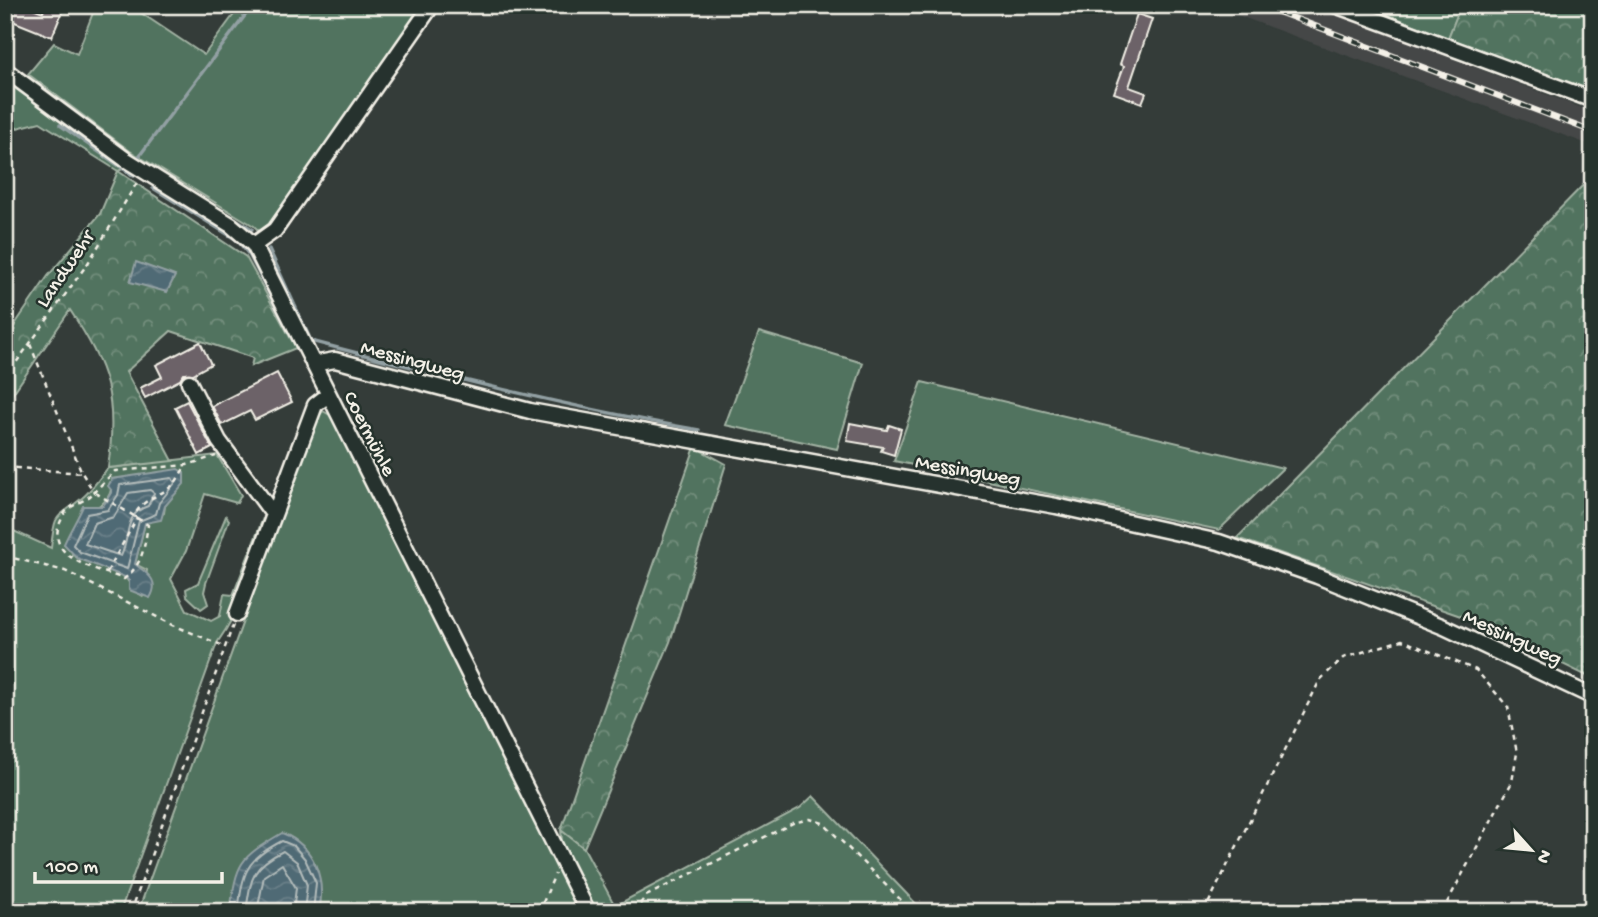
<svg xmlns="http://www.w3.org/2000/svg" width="1598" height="917" viewBox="0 0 1598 917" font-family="'Gochi Hand',sans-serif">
<defs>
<pattern id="forest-crowns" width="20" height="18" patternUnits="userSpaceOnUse" patternTransform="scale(1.75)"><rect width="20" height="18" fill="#51735e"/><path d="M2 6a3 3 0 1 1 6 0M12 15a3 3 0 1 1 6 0" fill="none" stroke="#738e7d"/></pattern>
<pattern id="water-waves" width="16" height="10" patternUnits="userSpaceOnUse" patternTransform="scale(1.75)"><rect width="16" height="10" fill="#506a75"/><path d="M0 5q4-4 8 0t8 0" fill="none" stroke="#6a8089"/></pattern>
</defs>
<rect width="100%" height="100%" fill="#343c39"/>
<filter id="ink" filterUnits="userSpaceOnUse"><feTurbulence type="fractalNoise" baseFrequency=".0143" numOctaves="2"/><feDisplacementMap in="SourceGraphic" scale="14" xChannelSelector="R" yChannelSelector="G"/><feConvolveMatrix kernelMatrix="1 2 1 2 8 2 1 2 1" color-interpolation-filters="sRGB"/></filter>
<g filter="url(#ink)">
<path fill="#454747" d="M1210 5H1310L1593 112V146Z"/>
<path fill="#51735e" stroke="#a2b2a3" stroke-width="2" fill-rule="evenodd" d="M96 5H129L204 55 241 5H424L265 237 254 226 130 151 28 74 54 43 77 54Z
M1362 5H1453L1460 8 1448 38Z
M5 78 126 168 118 171 40 122 9 130 5 124Z
M759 332 863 363 837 449 725 425Z
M922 382 1283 468 1219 530 894 461Z
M323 411 335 418 552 850 579 912H138L316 419Z
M217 455 241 495 237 503 205 494 186 551 171 579 187 610 211 621 220 616 224 594 233 595 263 518C261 559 241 609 217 643L120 912H5V527L51 548C55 510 56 520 82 498 92 490 100 477 108 468ZM131 477 171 498 165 506 164 513 145 523 135 564 147 570 143 596 135 591 125 577 72 555 79 515C99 507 113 502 112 479Z
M226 516 229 520 206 583 204 592 208 604 201 609 187 596 186 589 198 583Z
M813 796 924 912H588L564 863 561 830 584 848 615 906 800 808Z"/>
<path fill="url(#forest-crowns)" stroke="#a2b2a3" stroke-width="2" d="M1461 5H1593V92L1448 38Z
M118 171 246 257 296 348 251 366 253 358 171 331 126 372 173 461 108 468C118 398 108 368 70 310L5 405V339L48 276 100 214Z
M1593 175V679L1475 621 1237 538Z
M695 447 726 464 670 642 584 848 561 830Z"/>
<path fill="url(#water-waves)" stroke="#92a0a3" stroke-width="2" d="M136 262 175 276 167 292 130 282Z
M178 469 184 473V484L165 506 161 520 145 523 135 564C146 573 161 580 150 598L129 590V581L125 577 77 558 64 544C70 530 77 520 83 506H103L112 491 108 486 112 479Z
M282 833C315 846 326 879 319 912H230C237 862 238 859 282 833Z"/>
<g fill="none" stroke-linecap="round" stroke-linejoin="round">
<path stroke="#b2bbba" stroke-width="2" d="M172 478 175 483 159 503 156 514 139 521 127 569 80 552 73 545 87 514 108 510 118 495 120 485Z
M150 490 154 493 148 506C123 514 131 536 121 556L85 544 94 523 114 517 128 493Z
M238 912C243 872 245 860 282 841L294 846 305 859 316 883 313 912
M246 912C251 878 251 867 283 851L297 862 307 885 304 912
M257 912 264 876 282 864 296 888 293 912"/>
<path stroke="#92a0a3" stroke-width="3.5" d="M60 125 134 176
M137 159 253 5
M170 179 252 229
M153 188 237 240 250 256 294 342
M269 249 311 341C440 375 568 407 699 430"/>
</g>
<path fill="#6c6267" stroke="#f4f1e8" stroke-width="2" d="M5 5H25L43 12 46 5H65L52 37 5 18Z
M1137 14 1152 19 1129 87 1146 93 1142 103 1114 93 1124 66 1120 64Z
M200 342 211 364 193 374H184L180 380 145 398 140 388 162 377 156 365Z
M277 373 292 402 255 420 250 411 222 425 212 406Z
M187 401 212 448 199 455 175 407Z
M850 423 887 430 889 425 901 429 894 455 881 451 883 447 847 441Z"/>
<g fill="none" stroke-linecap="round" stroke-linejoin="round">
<g stroke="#f4f1e8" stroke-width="19">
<path id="minor" d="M1335 5 1593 100
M5 70 125 159 231 225 254 245 588 912
M254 245 275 230 432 5
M313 364 335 360 530 411 1056 506 1219 542 1317 576 1444 627 1593 697
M189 382 219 441 273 514
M237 614 315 405 328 395"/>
</g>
<path stroke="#f4f1e8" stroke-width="2.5" stroke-dasharray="5 5" stroke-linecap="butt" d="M30 344 82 473 94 492 115 471 187 465 216 456
M5 378 88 263 138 181
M5 467 82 473
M134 516 94 492C86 501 76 503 67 510 63 514 61 521 59 525 47 560 101 570 124 579 143 564 144 548 148 525L137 518
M5 556 65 571 173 625 226 647
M107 572 137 518 134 516C144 497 158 498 173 485 178 480 181 472 186 466
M131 912 233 625
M539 912 555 874
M634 912 646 896 793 823 810 819 823 823 913 912
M1204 912 1320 680 1343 658 1402 640 1476 670 1508 707 1517 753 1512 782 1442 912"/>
<use href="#minor" stroke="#26332d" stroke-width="14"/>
<g stroke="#f4f1e8" stroke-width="6">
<path id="rail" d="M1260 5 1593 132"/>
</g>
<use href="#rail" stroke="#26332d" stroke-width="3.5" stroke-dasharray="10" stroke-linecap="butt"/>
</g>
</g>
<g text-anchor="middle" stroke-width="5" stroke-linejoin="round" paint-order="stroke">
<g font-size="21" fill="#f4f1e8" stroke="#26332d">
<text transform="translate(64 268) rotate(-56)" y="7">Landwehr</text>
<text transform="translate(413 359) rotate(15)" y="7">Messingweg</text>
<text transform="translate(371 433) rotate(63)" y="7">Coermühle</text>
<text transform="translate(968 469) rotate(10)" y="7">Messingweg</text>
<text transform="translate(1513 636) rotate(25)" y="7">Messingweg</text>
</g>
</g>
<rect width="1598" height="917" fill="none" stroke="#26332d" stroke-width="28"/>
<rect x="14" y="14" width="1570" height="889" fill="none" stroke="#f4f1e8" stroke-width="2.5" filter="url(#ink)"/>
<g transform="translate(1531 850) rotate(117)" stroke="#26332d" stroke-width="5" paint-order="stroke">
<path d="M0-5L12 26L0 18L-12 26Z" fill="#f4f1e8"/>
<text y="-10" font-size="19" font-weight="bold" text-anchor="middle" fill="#f4f1e8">N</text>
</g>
<path d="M35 872v10h187v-10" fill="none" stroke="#f4f1e8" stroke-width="3.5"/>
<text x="46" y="872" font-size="21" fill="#f4f1e8" stroke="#26332d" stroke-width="5" paint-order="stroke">100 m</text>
</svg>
